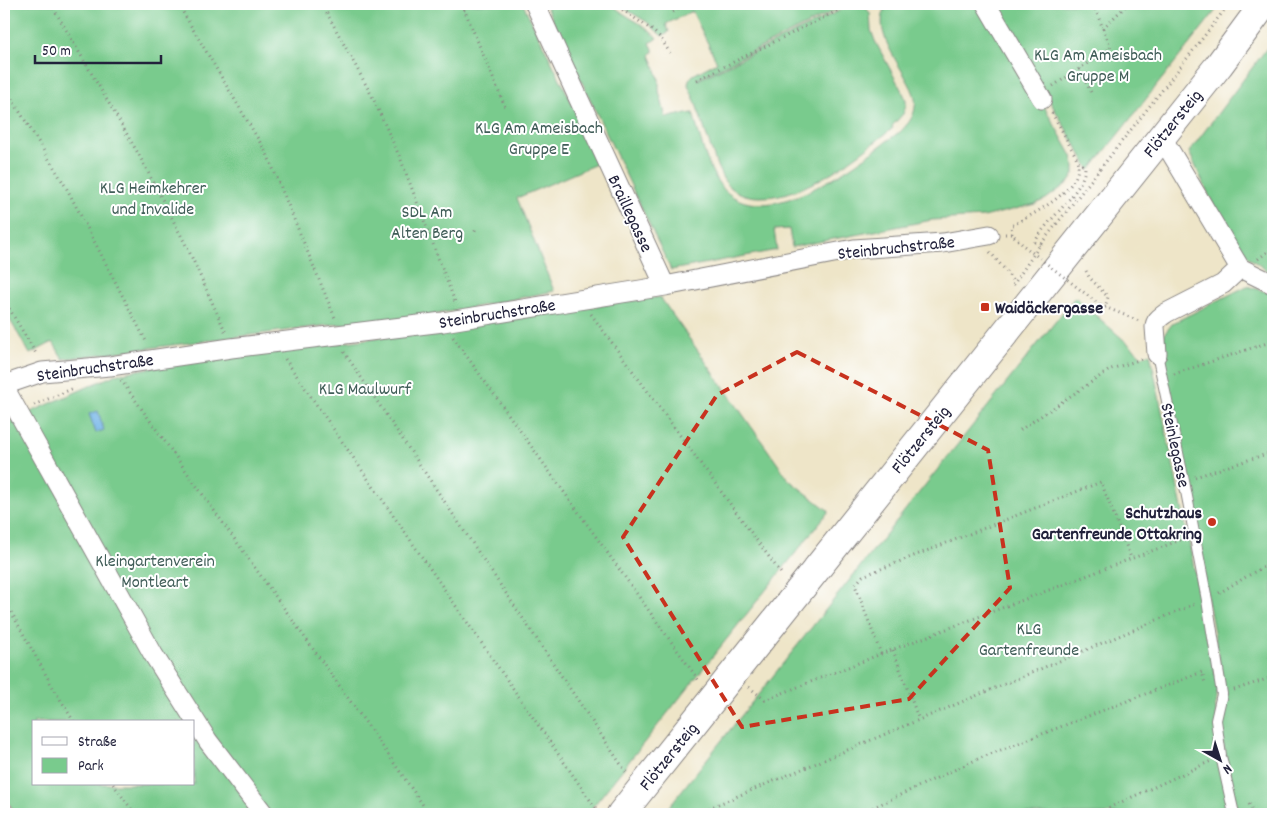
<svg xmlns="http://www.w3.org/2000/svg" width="1277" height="818" viewBox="0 0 1277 818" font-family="Dekko,sans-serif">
<rect width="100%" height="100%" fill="#fff"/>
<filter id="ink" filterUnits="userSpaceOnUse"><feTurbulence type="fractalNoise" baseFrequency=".02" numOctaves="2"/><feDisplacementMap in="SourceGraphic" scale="10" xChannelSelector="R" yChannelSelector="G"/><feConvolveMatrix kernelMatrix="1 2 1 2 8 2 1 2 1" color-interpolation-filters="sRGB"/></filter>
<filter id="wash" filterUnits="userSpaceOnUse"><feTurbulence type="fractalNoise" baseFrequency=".0096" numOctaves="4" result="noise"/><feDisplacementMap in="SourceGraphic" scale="20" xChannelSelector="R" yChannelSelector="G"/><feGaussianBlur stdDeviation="1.12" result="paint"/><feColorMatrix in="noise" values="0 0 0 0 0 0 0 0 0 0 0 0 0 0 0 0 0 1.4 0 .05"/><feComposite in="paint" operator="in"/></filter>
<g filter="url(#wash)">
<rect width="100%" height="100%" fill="#eee5c8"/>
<path fill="#79cb8d" stroke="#4e7664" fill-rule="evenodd" d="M4 4H523L601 162 517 198 554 291 460 310 367 326 337 324 63 359 53 342 30 354 4 310Z
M545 4H612C625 18 645 23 657 38L650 43 653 49V52L650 55 655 67 659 79V91L666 118 678 115 693 113C699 134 707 168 720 185 764 240 859 161 898 133H899C906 126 914 118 915 107 917 97 911 87 906 78 895 58 871 26 888 4H978L1037 94 1072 156 1074 165V174L1069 182 1046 199 1035 204 984 217 932 220 792 247 789 229 774 230 777 250 671 270Z
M617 4H848L697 79 698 80 853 4H863L870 13 871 30 875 41 904 95 906 100V106L903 114 892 126 893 128C858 155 807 198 760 197 747 197 735 193 726 183 722 178 720 172 717 166L695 101 688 85 689 79 693 75 717 62 692 11 666 24 669 32 662 36 647 22Z
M993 4H1221L1090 170Z
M1273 40V273L1266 270 1240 251 1225 230 1189 152Z
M1247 286 1273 294V814H1238L1221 733 1223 680 1161 352 1165 333 1173 323Z
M660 297 789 480 829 511 587 814H16L4 796V425L24 415 117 374 193 360 284 351ZM34 722H194V784H34Z
M1075 297 1142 356 1150 353 1187 532 1218 690 1215 705 1233 814H663Z"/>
<path fill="#70b3e6" stroke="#496a90" d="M98 411 104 430 96 433 89 414Z"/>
</g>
<g filter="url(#ink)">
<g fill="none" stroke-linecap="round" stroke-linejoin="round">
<g stroke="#888482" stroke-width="12">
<path id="lane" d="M1157 354 1184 481 1207 600 1222 694 1216 720 1221 756 1234 814"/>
</g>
<g stroke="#888482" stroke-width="21">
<path id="street" d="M535 4 665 286
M986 4 1042 99
M1161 136 1240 268 1273 284
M1157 354 1155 327C1155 320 1161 317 1166 313L1223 284 1240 268
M4 385 42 372 110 366 231 348 443 322 665 286 854 249 943 243 989 235
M4 387 153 654 208 741 264 814
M4 813V814"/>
</g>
<g stroke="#888482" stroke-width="30">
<path id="secondary" d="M621 814 1219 65 1264 4"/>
</g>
<path stroke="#888482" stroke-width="3" stroke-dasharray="1 4" stroke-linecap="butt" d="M51 4 139 155 188 249 226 333
M178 4 267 154 335 318
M322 4 372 96 401 160 455 302
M462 4 506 109
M614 4 652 30 660 37 670 53
M464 10 480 4
M673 12 687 5
M1103 28 1128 4
M1079 69 1091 92
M697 80 851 4
M4 86 66 187 147 343
M1053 86 1111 48 1093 4
M475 230 476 233
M1005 234H1012L1024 246
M1012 234 1011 226C1031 215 1086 189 1077 160 1076 155 1072 150 1070 146 1064 134 1058 123 1051 112
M1040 245 1035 242C1047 218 1082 195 1085 168L1082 165 1078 167
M990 252 1006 271 1014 283
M1258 259 1273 248
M1086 271 1089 277 1108 297 1105 308
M1013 285 1040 245 1171 79 1229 4
M4 300 37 355
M1100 305 1139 321
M591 314 783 576
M453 337 700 682
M344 352 626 772
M285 359 597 810
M1174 374 1273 341
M121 380 383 747 429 814
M34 405 74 388
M1020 430 1111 369 1142 359
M1195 477 1273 452
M1219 593 1261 568 1273 564
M4 599 51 684 74 722
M893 650 919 720
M881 654 855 585 863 576 1101 482 1131 558
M749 687 765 700 881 654 1183 539
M1234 690 1273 677
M113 784 135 814
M1249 804 1255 814
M695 814 1195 604
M859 814 980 758 1202 672 1205 683
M1095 814 1211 761
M1213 814 1220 811"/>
<use href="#lane" stroke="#fff" stroke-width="10"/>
<use href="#street" stroke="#fff" stroke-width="19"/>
<use href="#secondary" stroke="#fff" stroke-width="28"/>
<path stroke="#888482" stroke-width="3" stroke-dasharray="1 4" stroke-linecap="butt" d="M1024 246 1100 305"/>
</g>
</g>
<path fill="none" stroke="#c8321e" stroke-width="4" stroke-dasharray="10 6" stroke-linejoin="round" d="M797 352 988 450 1010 588 909 699 742 727 623 537 717 395Z"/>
<g fill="#c8321e" stroke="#fff" stroke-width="2">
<rect x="980" y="302" width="10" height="10" rx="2.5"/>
<circle cx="1212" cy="522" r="5"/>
</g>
<g text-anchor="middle" stroke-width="4" stroke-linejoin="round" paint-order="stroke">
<g font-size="18" fill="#405d58" stroke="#fff">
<text x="1098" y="60">KLG Am Ameisbach<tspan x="1098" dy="21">Gruppe M</tspan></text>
<text x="539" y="133">KLG Am Ameisbach<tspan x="539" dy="21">Gruppe E</tspan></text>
<text x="153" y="193">KLG Heimkehrer<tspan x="153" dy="21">und Invalide</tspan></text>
<text x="427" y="217">SDL Am<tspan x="427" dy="21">Alten Berg</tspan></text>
<text x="365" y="394">KLG Maulwurf</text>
<text x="155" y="566">Kleingartenverein<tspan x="155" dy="21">Montleart</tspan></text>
<text x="1029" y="634">KLG<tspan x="1029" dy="21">Gartenfreunde</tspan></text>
</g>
<g font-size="18" fill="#22223b" stroke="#fff">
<text transform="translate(1172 123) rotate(-51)" y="6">Flötzersteig</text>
<text transform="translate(631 213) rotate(65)" y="6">Braillegasse</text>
<text transform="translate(896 247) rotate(-6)" y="6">Steinbruchstraße</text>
<text transform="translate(497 313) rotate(-9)" y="6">Steinbruchstraße</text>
<text transform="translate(95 367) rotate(-8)" y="6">Steinbruchstraße</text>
<text transform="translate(920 439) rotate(-51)" y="6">Flötzersteig</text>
<text transform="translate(1176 445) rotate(78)" y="6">Steinlegasse</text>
<text transform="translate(668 756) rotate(-51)" y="6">Flötzersteig</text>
</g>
<g font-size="18" font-weight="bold" fill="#22223b" stroke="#fff" text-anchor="start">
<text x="995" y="313">Waidäckergasse</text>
<text x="1202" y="518" text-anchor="end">Schutzhaus<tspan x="1202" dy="21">Gartenfreunde Ottakring</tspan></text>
</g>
</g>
<rect width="1277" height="818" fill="none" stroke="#fff" stroke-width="20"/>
<rect x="32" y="720" width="162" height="65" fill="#ffffff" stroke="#a7a7b1"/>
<rect x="42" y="737" width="25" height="8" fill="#ffffff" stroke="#a7a7b1"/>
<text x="78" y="746" font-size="15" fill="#22223b">Straße</text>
<rect x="42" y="758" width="25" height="15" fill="#79cb8d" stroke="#a7a7b1"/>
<text x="78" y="770" font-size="15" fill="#22223b">Park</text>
<g transform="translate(1220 760) rotate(141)" stroke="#ffffff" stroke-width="4" paint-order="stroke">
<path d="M0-4L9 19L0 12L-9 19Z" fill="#22223b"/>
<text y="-8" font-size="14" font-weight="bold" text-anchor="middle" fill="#22223b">N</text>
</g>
<path d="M35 55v8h126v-8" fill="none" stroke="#22223b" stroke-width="2.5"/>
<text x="42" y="55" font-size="15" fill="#22223b" stroke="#ffffff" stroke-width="4" paint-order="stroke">50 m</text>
</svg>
